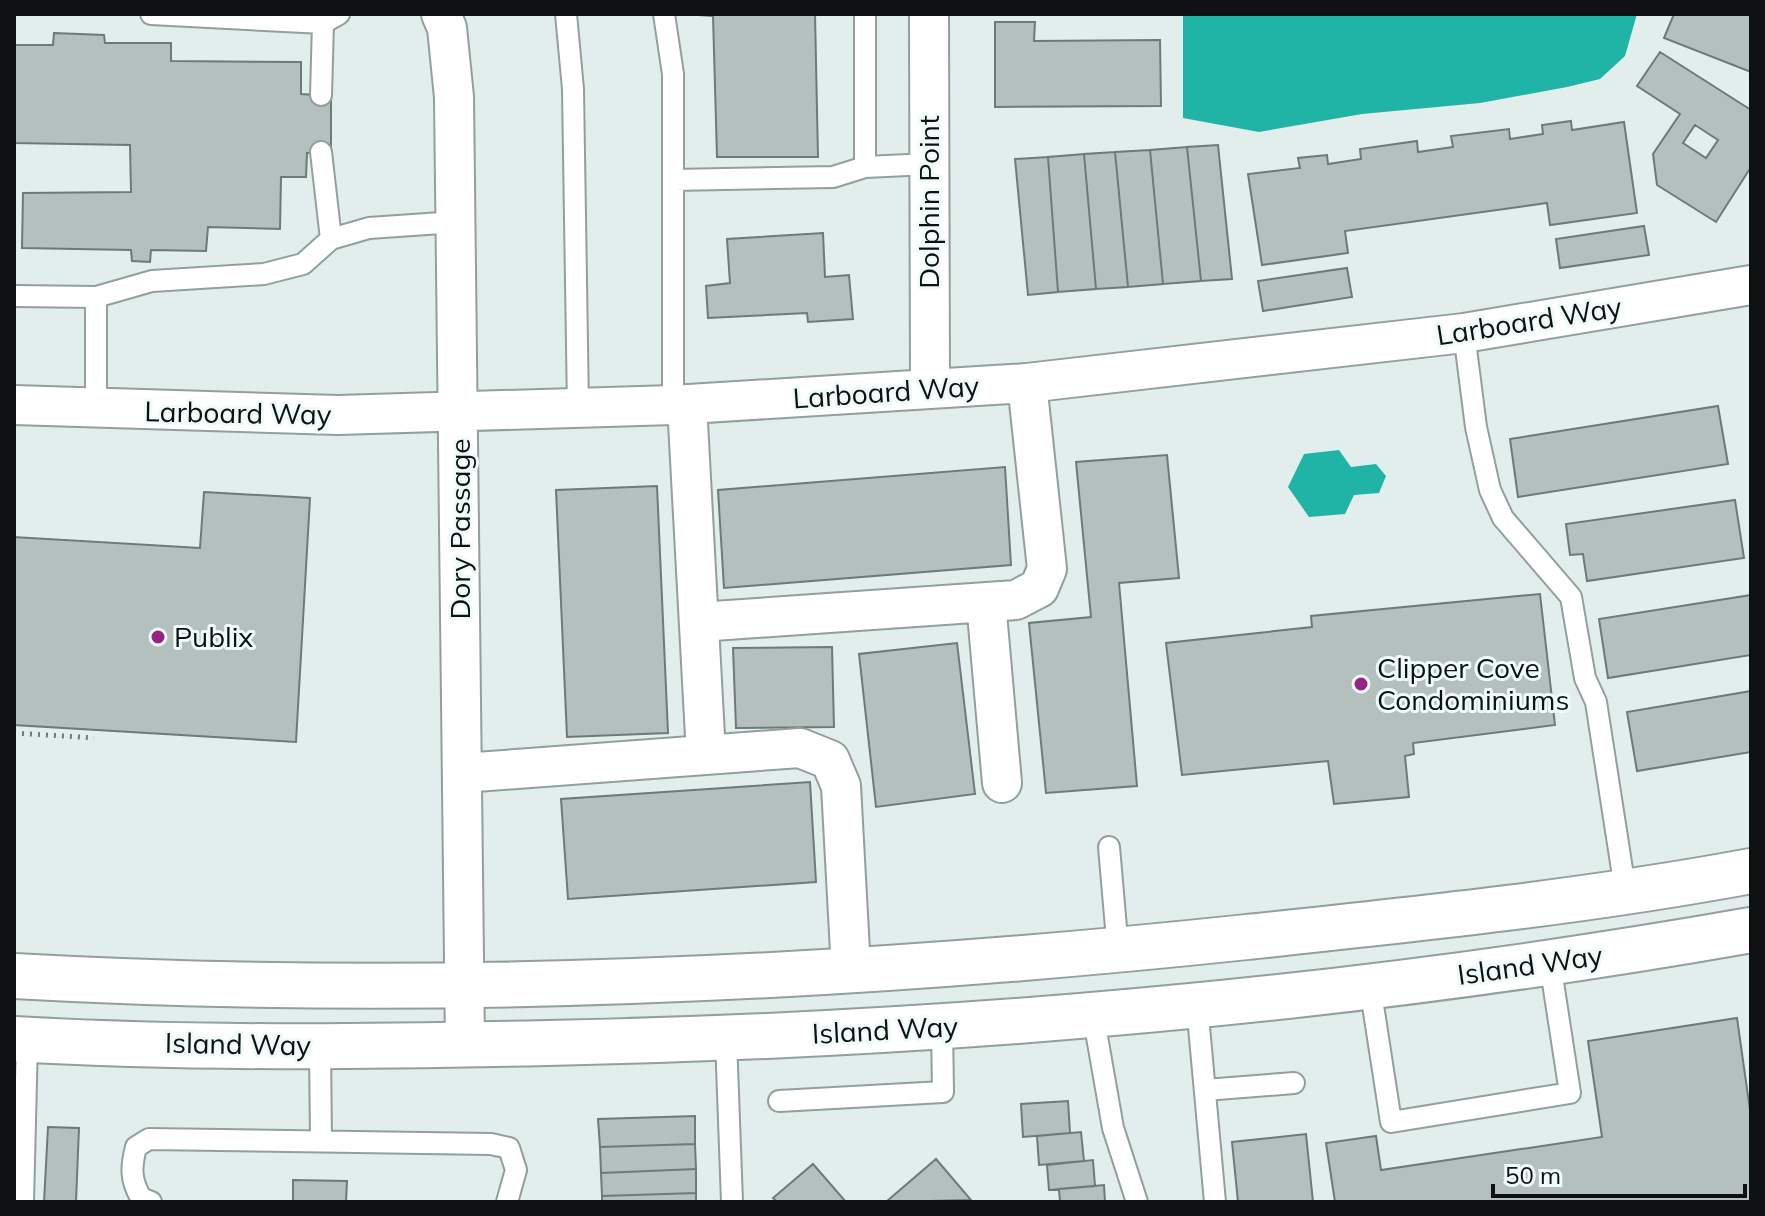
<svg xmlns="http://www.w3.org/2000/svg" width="1765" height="1216" viewBox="0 0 1765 1216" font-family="Mulish,sans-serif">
<rect width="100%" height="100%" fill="#e1eeec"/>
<path fill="#20b4a7" d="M1183 14H1637L1625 56 1600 79 1567 87 1480 103 1362 114 1259 132 1183 118Z
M1339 450 1351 467 1376 464 1386 476 1379 493 1354 495 1345 514 1309 517 1288 487 1304 454Z"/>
<path fill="#b3c0be" stroke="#6e7978" stroke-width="2" fill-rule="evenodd" d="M683 14H815L818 157H717L713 16Z
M1014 14H1105L1014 15Z
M1674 14H1751V72L1664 38Z
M995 22H1035L1034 41 1160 40 1161 106 995 107Z
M54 33 104 35 105 43H171V61L301 62V94L331 96V152L307 153 306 177H281L280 229 208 227 206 251 151 250 150 262 132 261 131 250 22 248 23 193 131 192 130 145 14 143V45H53Z
M1660 52 1751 110V167L1716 222 1657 185 1653 154 1680 114 1637 86ZM1695 125 1718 140 1706 158 1683 143Z
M1571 121 1572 130 1624 122 1637 213 1550 225 1547 203 1345 231 1348 253 1262 265 1248 174 1300 168 1298 158 1327 155 1328 164 1361 159 1360 149 1417 141 1418 152 1453 147 1451 136 1509 129 1510 139 1543 134 1542 125Z
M1218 145 1232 279 1201 281 1187 147Z
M1187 147 1201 281 1163 284 1150 150Z
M1150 150 1163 284 1128 287 1115 152Z
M1115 152 1128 287 1096 289 1084 154Z
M1084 154 1096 289 1058 292 1048 157Z
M1048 157 1058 292 1028 295 1015 159Z
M1644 226 1649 255 1560 268 1556 239Z
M823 233 825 277 849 275 853 319 808 322 807 313 708 318 706 286 730 283 727 239Z
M1347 268 1352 297 1263 311 1258 281Z
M1718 406 1728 464 1518 497 1510 439Z
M1167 455 1179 578 1119 583 1137 786 1046 793 1029 623 1091 617 1076 462Z
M1005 467 1011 565 724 588 718 490Z
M657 486 668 733 567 737 556 490Z
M204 492 310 498 296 742 14 725V537L200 548Z
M1735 500 1744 558 1587 581 1583 554 1570 555 1566 524Z
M1540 594 1555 725 1413 743 1414 754 1405 756 1409 797 1334 804 1328 761 1182 775 1166 643 1312 627 1311 616Z
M1751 595V655L1608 678 1599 619Z
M957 643 975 794 876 807 859 654Z
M832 647 834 727 736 728 733 648Z
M1751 691V752L1637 771 1627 712Z
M810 782 816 882 568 899 561 799Z
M1737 1018 1751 1117V1202H1335L1326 1143 1376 1136 1381 1170 1602 1137 1588 1041Z
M1068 1101 1070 1133 1023 1137 1021 1104Z
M695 1116V1144L600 1147 598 1119Z
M48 1127 79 1128 76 1202H44Z
M1081 1132 1084 1161 1039 1165 1037 1136Z
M1306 1134 1313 1202H1238L1232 1142Z
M695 1144 696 1169 601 1173 600 1147Z
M936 1159 971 1200 886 1202Z
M1093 1160 1095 1186 1049 1190 1047 1165Z
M813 1164 846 1202H777L773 1198Z
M696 1169V1193L602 1196 601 1173Z
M293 1180 347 1181 346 1202H293Z
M1104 1185 1105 1202H1060L1059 1189Z
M696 1193V1202H602V1196Z"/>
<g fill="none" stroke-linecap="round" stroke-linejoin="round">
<g stroke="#939f9d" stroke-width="24">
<path id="service" d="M151 14 323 23
M566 14 573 89 578 409
M664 14 673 74V405
M865 14V167L929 164
M321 95 323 23 339 14
M321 152 331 239 369 228 456 222
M673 180 833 177 865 167
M14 296 96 297V410
M96 297 152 281 264 274 303 264 331 239
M1464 333 1476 427 1490 490 1503 518 1571 597 1585 678 1596 702 1626 895
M1109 847 1118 951
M1370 986 1391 1122 1570 1093 1550 963
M1197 1005 1215 1202
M1093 1014 1113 1128 1137 1202
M726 1039 732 1202
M320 1046 321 1141
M1205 1090 1294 1083
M779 1101 943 1092 942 1027
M23 1202 27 1040
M151 1202 141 1198C130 1179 131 1167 136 1147L149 1139 491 1144 509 1148 516 1170 507 1202"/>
</g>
<g stroke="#939f9d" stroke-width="42">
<path id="minor" d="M441 14 447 28 454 97 465 1045
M929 14 930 389
M687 404 706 755
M14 405 338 415 673 405 930 389 1027 383 1464 333 1751 285
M986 602 1002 783
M699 622 1016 600 1039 588 1047 569 1027 383
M462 773 800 748 830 760 841 786 851 970"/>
</g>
<g stroke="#939f9d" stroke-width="48">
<path id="tertiary" d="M14 976C425 999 839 980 1247 937 1416 919 1584 902 1751 871
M14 1039C191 1049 371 1047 548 1043 951 1035 1354 1000 1751 930"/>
</g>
<path stroke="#717978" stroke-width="5" stroke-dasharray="2 6" stroke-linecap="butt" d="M14 733 94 738"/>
<use href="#service" stroke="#fff" stroke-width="20"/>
<use href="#minor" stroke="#fff" stroke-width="38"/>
<use href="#tertiary" stroke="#fff" stroke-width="44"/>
</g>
<g fill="#952383" stroke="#eefbf9" stroke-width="3">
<circle cx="158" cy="637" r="8"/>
<circle cx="1361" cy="684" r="8"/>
</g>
<g text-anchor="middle" stroke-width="6" stroke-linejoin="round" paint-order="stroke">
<g font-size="28" fill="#0d1111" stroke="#eefbf9">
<text transform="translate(929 202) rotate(-90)" y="10">Dolphin Point</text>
<text transform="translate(1529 321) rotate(-9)" y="10">Larboard Way</text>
<text transform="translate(886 392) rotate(-4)" y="10">Larboard Way</text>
<text transform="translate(238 413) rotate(1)" y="10">Larboard Way</text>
<text transform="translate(460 529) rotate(-90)" y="10">Dory Passage</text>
<text transform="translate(1530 965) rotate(-8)" y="10">Island Way</text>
<text transform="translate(885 1030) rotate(-3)" y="10">Island Way</text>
<text transform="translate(238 1044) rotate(1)" y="10">Island Way</text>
</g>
<g font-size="28" fill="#0d1111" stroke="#eefbf9" text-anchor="start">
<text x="174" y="647">Publix</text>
<text x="1377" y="678">Clipper Cove<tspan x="1377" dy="32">Condominiums</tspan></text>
</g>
</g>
<rect width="1765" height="1216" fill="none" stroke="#0d1111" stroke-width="32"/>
<path d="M1493 1184v12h252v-12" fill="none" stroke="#0d1111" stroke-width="4"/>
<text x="1505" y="1184" font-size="24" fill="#0d1111" stroke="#eefbf9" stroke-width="6" paint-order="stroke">50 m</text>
</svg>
